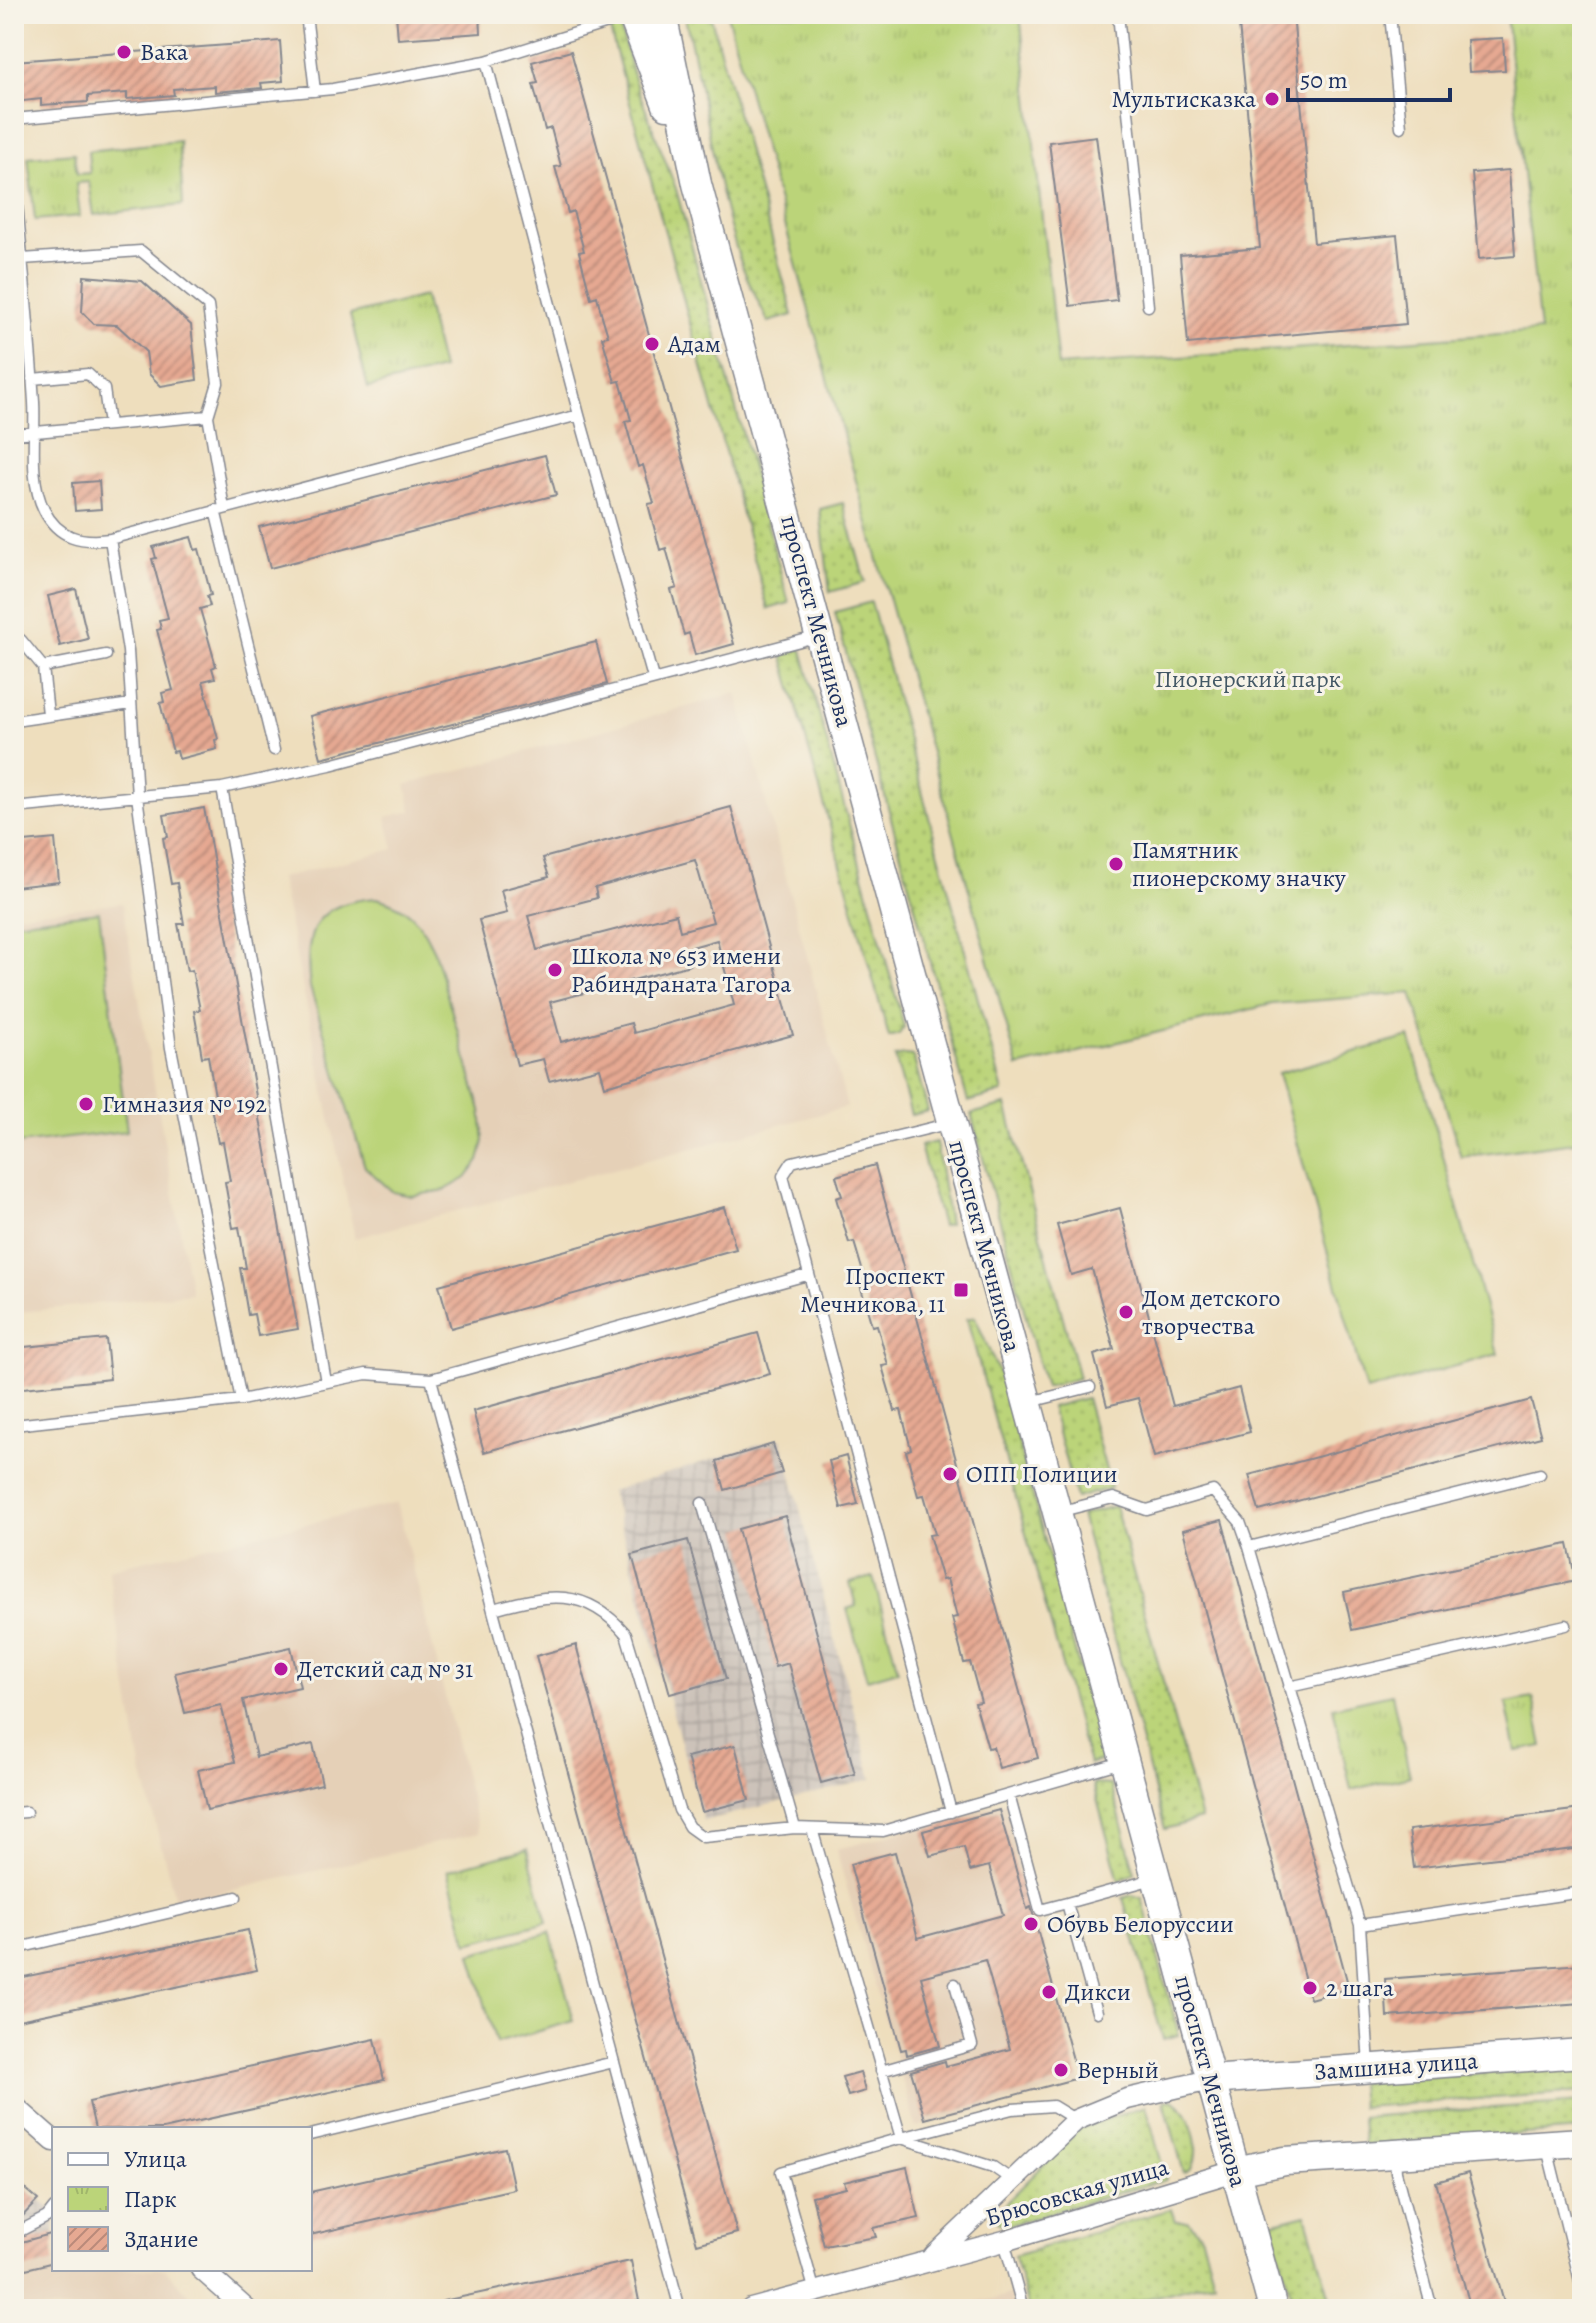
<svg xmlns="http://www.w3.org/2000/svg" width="1596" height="2323" viewBox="0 0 1596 2323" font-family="Alegreya,serif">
<defs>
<pattern id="industrial-grid" width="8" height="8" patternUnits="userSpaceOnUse" patternTransform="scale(2)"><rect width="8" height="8" fill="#ccc2b9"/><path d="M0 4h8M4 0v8" fill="none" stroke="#afa7a1"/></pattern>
<pattern id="grass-dots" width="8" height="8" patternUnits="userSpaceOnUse" patternTransform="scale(2)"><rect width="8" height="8" fill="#bbd479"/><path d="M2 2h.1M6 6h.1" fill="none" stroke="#a0b66b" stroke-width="1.8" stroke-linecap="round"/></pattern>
<pattern id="park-tufts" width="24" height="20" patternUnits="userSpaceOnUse" patternTransform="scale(2)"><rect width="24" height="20" fill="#bbd479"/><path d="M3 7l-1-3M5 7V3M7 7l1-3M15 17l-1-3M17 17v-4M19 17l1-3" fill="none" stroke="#a0b66b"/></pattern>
<pattern id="building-hatch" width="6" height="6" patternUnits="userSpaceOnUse" patternTransform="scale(2)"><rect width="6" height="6" fill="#e6a992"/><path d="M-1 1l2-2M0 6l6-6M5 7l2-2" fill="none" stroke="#ba8a7a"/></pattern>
</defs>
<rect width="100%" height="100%" fill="#f7f3e8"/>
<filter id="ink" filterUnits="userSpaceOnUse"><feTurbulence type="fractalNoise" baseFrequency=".0125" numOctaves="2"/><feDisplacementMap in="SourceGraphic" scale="16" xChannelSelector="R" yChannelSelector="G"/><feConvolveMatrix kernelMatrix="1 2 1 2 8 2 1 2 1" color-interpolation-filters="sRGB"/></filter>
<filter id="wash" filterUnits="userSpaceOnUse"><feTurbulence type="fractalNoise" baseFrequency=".006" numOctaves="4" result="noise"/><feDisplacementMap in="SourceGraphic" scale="32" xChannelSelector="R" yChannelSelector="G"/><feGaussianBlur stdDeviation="1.8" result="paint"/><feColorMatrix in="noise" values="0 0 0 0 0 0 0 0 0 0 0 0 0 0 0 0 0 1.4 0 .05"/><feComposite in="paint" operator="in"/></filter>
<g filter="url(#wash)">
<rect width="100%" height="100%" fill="#eedebd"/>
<path fill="#e5d0b7" d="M737 693 847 1107 355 1238 280 878 394 849 386 817 412 811 406 785Z
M122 903 191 1293 14 1313V915Z
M397 1503 479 1833 176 1903 141 1768 108 1569Z
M1006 1802 1081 2083 916 2127 836 1850Z
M54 2262V2269H165L203 2309H14V2272Z
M1010 2295 1014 2309H948Z"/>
<path fill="url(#industrial-grid)" d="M781 1438 872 1779 703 1821 611 1491Z
M14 2180 54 2211V2262L14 2272Z"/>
<path fill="url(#grass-dots)" stroke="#6b826c" stroke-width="2" d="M684 14H710L793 315 768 322C759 302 747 281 740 260 713 180 705 95 684 14Z
M620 27 634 79 676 189 789 603 768 609 610 30Z
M843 503 865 582 830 592 820 509Z
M871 602 1003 1092 968 1102 835 612Z
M791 648 802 650 904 1027 899 1034 889 1037 781 650Z
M905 1055 913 1056 928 1111 911 1115 895 1057Z
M1006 1105 1079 1378 1045 1387 971 1114Z
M936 1142 949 1224 942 1226 920 1146Z
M975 1317 1001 1378 1104 1759 1089 1764 967 1319Z
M1086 1398 1111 1488 1076 1498 1051 1407Z
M1115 1506 1201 1819 1165 1829 1081 1515Z
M1093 1784 1111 1785 1135 1873 1119 1881Z
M1132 1895 1142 1898 1179 2035 1163 2039 1123 1898Z
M1582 2066V2092L1361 2107 1359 2082Z
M1172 2100C1192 2111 1202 2149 1192 2168L1184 2173 1164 2101Z
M1582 2102V2130L1364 2145 1362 2117Z
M1146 2106 1166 2179 1006 2226 997 2222 999 2210 1080 2128Z
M1171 2209 1175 2221H1189L1202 2237 1214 2281 1107 2309H1029L1014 2256Z
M1306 2214 1333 2309H1295L1271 2223Z"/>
<path fill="url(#park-tufts)" stroke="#6b826c" stroke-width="2" d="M727 14H1020L1058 366 1540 331 1506 14H1582V1141L1461 1157 1412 993 1272 1004 1018 1067Z
M179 141 183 205 94 215 89 182 76 183 80 216 35 220 28 157 74 153 77 174 90 173 88 151Z
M424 296 442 369 368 388 350 315Z
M873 1577 898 1670 867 1679 847 1609 856 1606 850 1583Z
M1392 1694 1410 1776 1351 1790 1333 1707Z
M1533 1698 1543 1746 1516 1751 1506 1703Z
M527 1849 547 1922 468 1943 448 1870Z"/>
<path fill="#bbd479" stroke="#6b826c" stroke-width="2" d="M377 898C413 909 418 919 434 951L481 1110 484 1141 479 1161 466 1178 445 1190 412 1196 393 1192 365 1167 310 987C303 929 315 902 377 898Z
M99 912 127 1131 19 1144 14 1102V922Z
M1410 1037 1498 1354 1366 1391 1278 1073Z
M550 1932 574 2021 496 2043 471 1954Z"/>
<g id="blocks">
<path fill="url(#building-hatch)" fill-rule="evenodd" d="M396 14H480L481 33 398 39Z
M1238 14H1293L1314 243 1397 235 1406 324 1188 344 1180 255 1260 248Z
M1503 38 1505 70 1469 72 1467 40Z
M280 41 283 81 261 83 262 88 215 92V86L173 89 174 95 127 99V93L88 96V102L41 105V99L14 102V61Z
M571 51 734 644 695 655 689 633 684 635 671 590 677 588 666 548 660 550 648 504 654 503 643 465 638 467 625 421 631 420 620 381 615 382 602 337 608 336 602 316 597 296 591 298 579 252 584 251 573 211 568 213 555 167 561 166 551 128 545 130 533 84 538 83 532 62Z
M1096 136 1117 300 1070 306 1049 142Z
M1509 170 1515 256 1479 259 1472 173Z
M84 276 142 281 191 325 197 380 161 386 149 374 146 352 117 325 94 324 82 312Z
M545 455 556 495 270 568 259 527Z
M99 481 101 509 75 511 73 483Z
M191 537 195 550 199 549 211 595 207 596 210 606 200 609 216 666 212 668 215 678 203 681 218 739 215 740 217 749 179 759 177 751 173 752 160 703 164 702 162 693 173 690 157 630 161 629 159 620 168 618 152 559 156 558 153 547Z
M76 589 88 639 60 646 48 596Z
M596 642 607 684 321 758 310 716Z
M731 807 793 1035 605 1086 600 1068 549 1081 543 1059 517 1065 479 920 507 913 501 890 549 877 543 858ZM695 860 713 922 680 931 676 914 537 950 528 916 597 898 595 888ZM717 940 734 1005 634 1033 631 1023 561 1042 550 1002 690 965 685 949Z
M204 808 298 1329 258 1336 254 1314 248 1315 240 1268H246L239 1227 233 1228 225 1182 230 1181 223 1142 218 1143 209 1097 215 1096 208 1056 202 1057 194 1011 200 1010 192 970 187 971 178 924H184L177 883 171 884 163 838 168 837 164 815Z
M55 839 59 882 14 887V843Z
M875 1165 1038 1758 999 1768 993 1747 988 1748 975 1703 981 1702 970 1662 964 1663 952 1618 957 1617 947 1579 942 1580 929 1535 935 1534 924 1495 918 1496 906 1451 911 1449 906 1430 901 1410 895 1411 882 1366 888 1365 877 1325 872 1326 859 1281 865 1279 854 1242 849 1243 836 1198 842 1196 836 1176Z
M724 1207 736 1249 451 1328 439 1285Z
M1120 1208 1173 1406 1239 1388 1250 1432 1154 1457 1138 1398 1107 1406 1094 1355 1114 1349 1092 1269 1071 1275 1057 1225Z
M758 1333 770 1374 484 1452 473 1411Z
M106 1339 110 1379 14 1389V1348Z
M1531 1400 1541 1437 1259 1511 1249 1475Z
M773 1444 782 1473 725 1490 717 1461Z
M846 1456 858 1504 841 1508 829 1461Z
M785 1516 855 1774 821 1783 788 1663 775 1667 738 1529Z
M1222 1520 1349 1988 1310 1999 1183 1530Z
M688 1540 726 1679 670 1694 632 1555Z
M1568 1544 1576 1581 1352 1630 1344 1592Z
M576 1645 737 2233 697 2244 536 1656Z
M291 1647 300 1687 243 1700 256 1757 313 1744 322 1784 207 1810 198 1770 235 1762 221 1705 185 1713 175 1673Z
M735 1745 749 1800 702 1812 687 1757Z
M1582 1809V1848L1414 1868 1409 1830Z
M999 1810 1027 1909 1031 1907 1033 1914 1078 2078 925 2119 911 2071 945 2061 946 2066 1010 2049 985 1960 921 1977 940 2046 907 2055 906 2049 901 2050 850 1864 895 1852 918 1938 1003 1915 989 1866 970 1871 964 1847 930 1856 923 1831Z
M248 1930 257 1970 14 2021V1979Z
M1582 1964V2003L1387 2017 1385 1979Z
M375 2039 384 2080 163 2129H95L89 2102Z
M860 2072 865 2091 848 2096 842 2077Z
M505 2148 514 2189 310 2235V2192Z
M907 2167 919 2218 873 2228 876 2237 824 2246 812 2196 846 2188 844 2182Z
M1468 2173 1506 2309H1471L1436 2182Z
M14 2180 38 2200 14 2225Z
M54 2233V2262L14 2272V2244Z
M631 2261 639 2301 604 2309H444L443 2301Z"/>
</g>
</g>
<g filter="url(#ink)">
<use href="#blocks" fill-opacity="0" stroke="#84868e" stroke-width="2"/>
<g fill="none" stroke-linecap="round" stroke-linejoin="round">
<g stroke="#84868e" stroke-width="13">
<path id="lane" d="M306 14 315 91
M1118 14 1148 306
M1390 14 1401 127
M14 119 333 89 486 61
M14 171C21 248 29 325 34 402 36 436 28 478 44 510 58 538 81 543 110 539L579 415 653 678
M22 259 141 251 208 306 218 383 208 416 224 508
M32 379 88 374 104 389 109 425
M579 415 486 61 630 16
M14 434 208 416
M215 510 274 750
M110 539 128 651 137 796 171 1048 241 1400
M14 642 21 640 43 667 106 655
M43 667 48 714
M14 721 131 704
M222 788 326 1382
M14 808 222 788 330 765 819 636
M431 1379 680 2309
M1030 1402 1090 1387
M14 1425 241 1400 366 1374 431 1379 807 1275
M702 1503 795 1828
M1058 1512 1113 1498 1147 1510 1213 1491 1240 1522 1249 1547
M493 1609C548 1594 585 1586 626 1634L679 1810 689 1827 703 1837 795 1828 883 1831 1122 1762
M1289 1687 1566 1625
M1009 1795 1040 1910 1067 1903
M951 1812 783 1176 792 1162 951 1123
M14 1813 26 1812
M812 1829 901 2138 781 2172 815 2292
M1360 1925 1249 1547 1540 1474
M14 1949 236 1897
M1097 2012 1067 1903 1153 1879
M1369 2066 1360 1925 1582 1892
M881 2071 972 2045 955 1984
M310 2135 614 2062
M1547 2148 1582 2289
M1395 2156 1396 2172 1432 2309
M1012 2180 993 2167 901 2138 1012 2109 1053 2106 1076 2120
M14 2234 47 2217 54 2208
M1004 2241 1023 2309"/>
</g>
<g stroke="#84868e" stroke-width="23">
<path id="street" d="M14 2106 54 2141
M934 2256 1076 2120 1127 2099 1210 2080
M201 2269 246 2309
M751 2309 1004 2241 1235 2171"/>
</g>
<g stroke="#84868e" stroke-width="31">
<path id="secondary" d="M632 14 667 105
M662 14 697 184 1273 2309
M1210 2080 1582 2053
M1235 2171 1285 2161 1582 2142"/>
</g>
<use href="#lane" stroke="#fff" stroke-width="10"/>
<use href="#street" stroke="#fff" stroke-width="20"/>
<use href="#secondary" stroke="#fff" stroke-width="28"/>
</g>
</g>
<g fill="#b5179e" stroke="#f7f3e8" stroke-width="3">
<circle cx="124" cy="52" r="8"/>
<circle cx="1272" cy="99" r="8"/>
<circle cx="652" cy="344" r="8"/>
<circle cx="1116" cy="864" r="8"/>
<circle cx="555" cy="970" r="8"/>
<circle cx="86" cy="1104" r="8"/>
<rect x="953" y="1282" width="16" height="16" rx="4"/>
<circle cx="1126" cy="1312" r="8"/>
<circle cx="950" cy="1474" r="8"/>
<circle cx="281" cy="1669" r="8"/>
<circle cx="1031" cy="1924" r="8"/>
<circle cx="1310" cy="1988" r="8"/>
<circle cx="1049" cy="1992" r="8"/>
<circle cx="1061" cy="2070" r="8"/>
</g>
<g text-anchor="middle" stroke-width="6" stroke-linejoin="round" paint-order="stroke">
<g font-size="24" fill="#1b2f5e" stroke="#f7f3e8" text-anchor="start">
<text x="140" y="60">Вака</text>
<text x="1256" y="107" text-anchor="end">Мультисказка</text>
<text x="668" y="352">Адам</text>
<text x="1132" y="858">Памятник<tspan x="1132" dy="28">пионерскому значку</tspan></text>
<text x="571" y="964">Школа № 653 имени<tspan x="571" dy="28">Рабиндраната Тагора</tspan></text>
<text x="102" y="1112">Гимназия № 192</text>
<text x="945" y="1284" text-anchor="end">Проспект<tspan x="945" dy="28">Мечникова, 11</tspan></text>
<text x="1142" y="1306">Дом детского<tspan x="1142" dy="28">творчества</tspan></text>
<text x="966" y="1482">ОПП Полиции</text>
<text x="297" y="1677">Детский сад № 31</text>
<text x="1047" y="1932">Обувь Белоруссии</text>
<text x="1326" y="1996">2 шага</text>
<text x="1065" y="2000">Дикси</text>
<text x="1077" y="2078">Верный</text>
</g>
<g font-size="24" fill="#1b2f5e" stroke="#f7f3e8">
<text transform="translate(817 621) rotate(75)" y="8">проспект Мечникова</text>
<text transform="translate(985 1246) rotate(75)" y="8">проспект Мечникова</text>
<text transform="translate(1396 2066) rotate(-4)" y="8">Замшина улица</text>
<text transform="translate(1211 2081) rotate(75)" y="8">проспект Мечникова</text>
<text transform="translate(1077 2192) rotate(-16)" y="8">Брюсовская улица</text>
</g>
<g font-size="24" fill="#435865" stroke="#f7f3e8">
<text x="1248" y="687">Пионерский парк</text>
</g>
</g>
<rect width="1596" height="2323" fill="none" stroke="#f7f3e8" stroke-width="48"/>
<rect x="52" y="2127" width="260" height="144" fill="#f7f3e8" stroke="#9fa5b1" stroke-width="2"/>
<rect x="68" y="2153" width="40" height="12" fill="#ffffff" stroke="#9fa5b1" stroke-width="2"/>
<text x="124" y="2167" font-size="24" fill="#1b2f5e">Улица</text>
<rect x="68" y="2187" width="40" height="24" fill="url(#park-tufts)" stroke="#9fa5b1" stroke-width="2"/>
<text x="124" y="2207" font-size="24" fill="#1b2f5e">Парк</text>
<rect x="68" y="2227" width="40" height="24" fill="url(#building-hatch)" stroke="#9fa5b1" stroke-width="2"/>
<text x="124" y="2247" font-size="24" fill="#1b2f5e">Здание</text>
<path d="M1288 88v12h162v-12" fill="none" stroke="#1b2f5e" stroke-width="4"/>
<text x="1300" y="88" font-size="24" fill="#1b2f5e" stroke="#f7f3e8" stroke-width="6" paint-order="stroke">50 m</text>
</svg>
